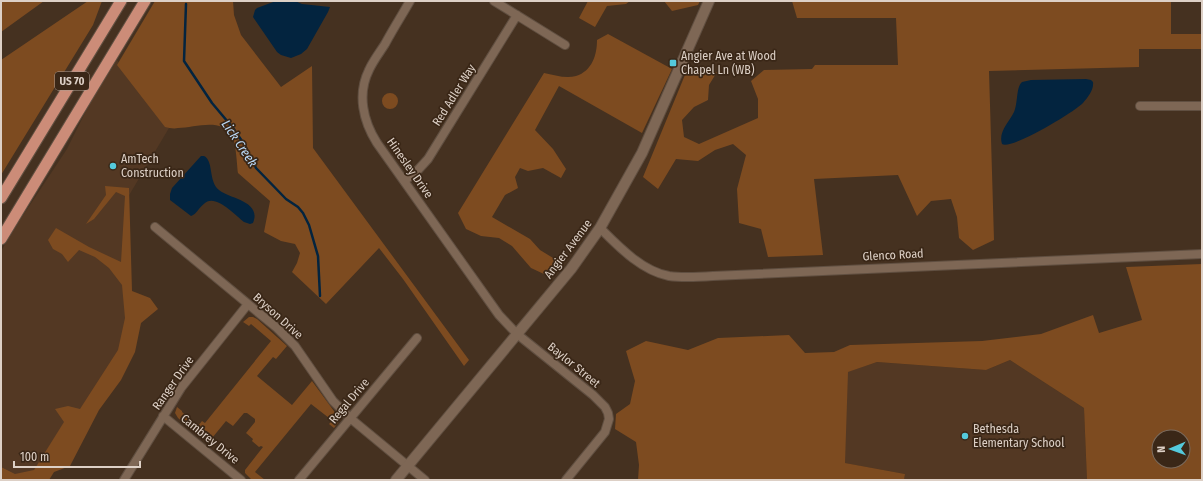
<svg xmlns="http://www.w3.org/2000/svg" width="1203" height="481" viewBox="0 0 1203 481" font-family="'Fira Sans Condensed',sans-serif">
<rect width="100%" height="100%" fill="#453120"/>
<path fill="#533823" d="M117 60 169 128 128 197 131 346 48 471 18 478 1 473V251L20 220 67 149 90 103Z
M1010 360 1084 408 1087 480H904L905 474 844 463 847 372 877 362 986 370Z"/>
<path fill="#7d4b20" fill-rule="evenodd" d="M1 1H44L1 32Z
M88 1H102L93 25 1 175V60Z
M155 1H233L234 15 241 35 281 87 312 66 313 148 469 360 464 366 403 279 379 248 326 304 292 272 297 263 300 253 295 244 281 241 264 232 270 201 238 173C237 165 236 142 232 136 221 117 195 128 178 128 174 129 169 128 165 127L117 65Z
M588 1H630L626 4 607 6 595 27 579 18Z
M664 1H700L698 5 672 11Z
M792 1H1171V34H1202V49H1139V67L989 71 994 240 973 250 959 238 957 217 951 199 931 201 917 216 898 175 814 179 823 255 768 257 761 229 739 223 737 189 746 155 733 144 715 150 698 161 676 159 658 189 643 177 687 70 717 72 709 85 708 100 694 107 682 120 684 137 699 144 758 118V99L751 81 764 70 812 69 815 65H898L896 18H797Z
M608 34 672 69 642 133 559 86 535 130 553 149 566 169 561 178 543 168 528 171 520 168 515 177 518 188 505 195 492 217 530 239 540 250 558 261 546 275 531 268 512 246 499 238 481 236 466 229 458 213 544 73C554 75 566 79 576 76 592 71 597 55 597 40Z
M382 101a8 8 0 1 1 16 0a8 8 0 1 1-16 0Z
M105 186 129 188 132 291 150 298 158 309 141 323 135 352 121 380 99 410 70 466 54 472 49 480H1V467L15 474 34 470 64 422 55 409 68 406 80 409 118 350 125 318 122 285 109 268 95 257 79 250 68 262 62 254 53 249 48 240 56 228 89 247 121 262 125 196 116 192 94 219 86 224 106 195Z
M1202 264V480H1087L1084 408 1010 360 986 370 877 362 848 372 845 463 905 474 904 480H638L639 465 636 442 615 429 616 414 630 404 635 381 626 351 646 341 688 350 718 338 789 335 805 353 834 352 850 345 982 341 1041 334 1093 315 1099 333 1142 320 1126 267ZM1159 437H1183V461H1159Z
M249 317H253L257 319 287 346 276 359 273 357 257 376 292 405 312 381 339 418 338 423 334 428 329 424 331 422 328 419 329 418 311 404 255 472 265 480H252L245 473V470L263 447 261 446 259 447 252 441 253 439 246 433 255 422V419L247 413H244L233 426 226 421 208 443 178 418 175 413 177 407 182 411V412L198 426 202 421 205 423 271 341 251 324 249 326 243 322Z"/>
<path fill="#03243f" d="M276 1H295L302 4 330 7 328 12 307 49 301 54 291 58 281 55 277 52 253 17 255 10 257 8Z
M1086 79 1091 80 1093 82C1094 90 1088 97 1083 103 1074 112 1012 150 1002 144 998 132 1009 122 1014 112 1018 103 1016 87 1022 82L1031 80Z
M201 156H204C214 161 208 181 219 190 230 199 262 201 253 223L250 224 244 222C235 215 216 194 205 203 199 207 197 214 191 216L170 200V194L172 188Z"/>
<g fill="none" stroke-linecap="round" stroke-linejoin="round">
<path stroke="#03243f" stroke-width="2.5" d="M186 4 184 61 212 103 233 128 244 144 256 168 286 199 298 207 303 213 309 225 318 256 320 296"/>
<g stroke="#604f41" stroke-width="10">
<path id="minor" d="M410 1C402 15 393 29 385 44 380 52 373 61 369 70 357 94 363 121 377 143L499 315 517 334 593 395 605 407 608 413 609 419 605 432 566 480
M494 1 565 45
M1140 106H1202
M404 181 417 171 428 159 517 15
M155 227 277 328 295 346 333 401 350 418 425 480
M600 228C619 247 642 271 669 276 683 278 698 277 713 276L1202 254
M163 416 241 480
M124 480 181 388 248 304
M299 480 417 338"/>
</g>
<g stroke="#604f41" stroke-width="12">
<path id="tertiary" d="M396 480 571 269 600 228 642 153 709 1"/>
</g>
<g stroke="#604f41" stroke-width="13">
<path id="trunk" d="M1 198 121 1
M1 239 145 1"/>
</g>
<use href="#minor" stroke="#7e6755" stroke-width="8"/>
<use href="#tertiary" stroke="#7e6755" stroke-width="10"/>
<use href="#trunk" stroke="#cc8c78" stroke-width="11"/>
</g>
<g fill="#54cadc" stroke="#3a2717" stroke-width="1.5">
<rect x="669" y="59" width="8" height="8" rx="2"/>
<circle cx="113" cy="166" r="4"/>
<circle cx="965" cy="436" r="4"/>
</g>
<g text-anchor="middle" stroke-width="3.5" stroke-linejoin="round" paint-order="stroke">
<rect fill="#3a2717" stroke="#ac9d92" stroke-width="1" x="55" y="72" width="34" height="18" rx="3"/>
<g font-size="11" font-weight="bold" fill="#ddd0c6">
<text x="72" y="85">US 70</text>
</g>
<g font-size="12" fill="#ddd0c6" stroke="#3a2717" text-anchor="start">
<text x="681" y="60">Angier Ave at Wood<tspan x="681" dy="14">Chapel Ln (WB)</tspan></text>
<text x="121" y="163">AmTech<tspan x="121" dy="14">Construction</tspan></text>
<text x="973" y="433">Bethesda<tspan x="973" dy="14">Elementary School</tspan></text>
</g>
<g font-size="12" fill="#ddd0c6" stroke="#3a2717">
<text transform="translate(454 95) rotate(-58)" y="4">Red Adler Way</text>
<text transform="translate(410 168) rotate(55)" y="4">Hinesley Drive</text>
<text transform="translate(568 249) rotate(-53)" y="4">Angier Avenue</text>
<text transform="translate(893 255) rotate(-3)" y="4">Glenco Road</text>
<text transform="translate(278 316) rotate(42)" y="4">Bryson Drive</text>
<text transform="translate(574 365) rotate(39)" y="4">Baylor Street</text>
<text transform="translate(173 383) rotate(-55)" y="4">Ranger Drive</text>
<text transform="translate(349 401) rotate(-50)" y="4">Regal Drive</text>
<text transform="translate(210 439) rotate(39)" y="4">Cambrey Drive</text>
</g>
<g font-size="13" font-style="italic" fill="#bbdbf9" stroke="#3a2717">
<text transform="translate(240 143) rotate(56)" y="5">Lick Creek</text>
</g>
</g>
<rect width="1203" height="481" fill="none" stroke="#ddd0c6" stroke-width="4"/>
<g transform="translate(1171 449) rotate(268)"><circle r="19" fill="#3a2717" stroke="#7b6b5d"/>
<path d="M0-3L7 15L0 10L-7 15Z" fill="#54cadc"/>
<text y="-6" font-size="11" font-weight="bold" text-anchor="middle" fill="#ddd0c6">N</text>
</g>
<path d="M14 461v6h126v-6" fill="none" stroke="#ddd0c6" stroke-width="2"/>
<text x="20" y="461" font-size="12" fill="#ddd0c6" stroke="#3a2717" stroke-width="3" paint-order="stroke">100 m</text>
</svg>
